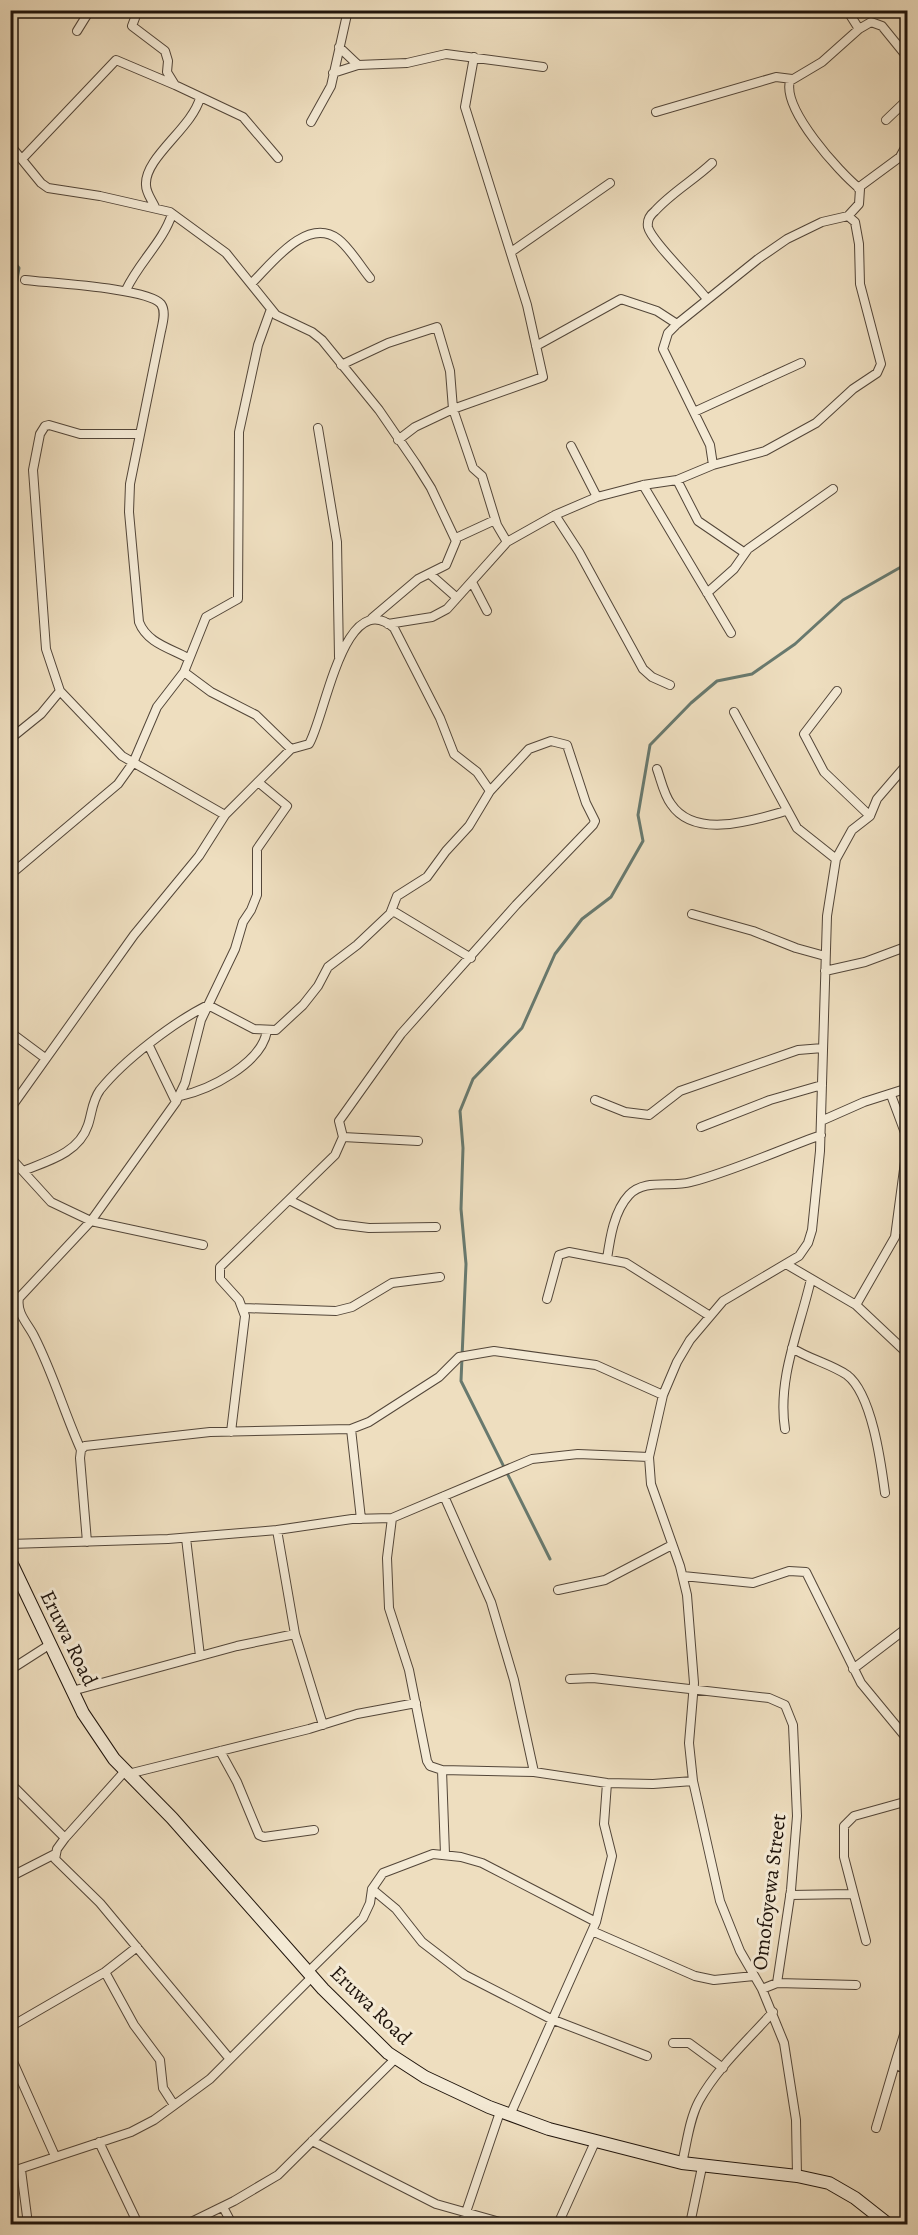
<svg xmlns="http://www.w3.org/2000/svg" width="918" height="2235" viewBox="0 0 918 2235" font-family="Alegreya,serif">
<rect width="100%" height="100%" fill="#eedebf"/>
<filter id="stains"><feTurbulence type="fractalNoise" baseFrequency=".00333" numOctaves="4"/><feColorMatrix values="0 0 0 0 .2 0 0 0 0 .09 0 0 0 0 .02 0 0 0 .5 -.17"/></filter>
<radialGradient id="worn" r=".72"><stop offset=".6" stop-color="#630" stop-opacity="0"/><stop offset="1" stop-color="#630" stop-opacity=".3"/></radialGradient>
<g fill="none" stroke-linecap="round" stroke-linejoin="round">
<path stroke="#68796e" stroke-width="3" d="M10 257 19 268 10 319
M550 1559 461 1381 466 1264 461 1209 463 1148 460 1111 473 1079 522 1028 555 954 582 919 611 897 643 841 638 815 650 745 691 703 717 681 752 674 795 644 843 600 908 563"/>
<g stroke="#534639" stroke-width="10">
<path id="minor" d="M138 10 132 26 165 51 168 61 167 72 175 85 243 117 278 158
M847 10 859 29
M77 31 90 10
M339 47 358 65
M333 73 358 65 407 63 446 54 543 67
M656 112 776 77 792 79
M886 120 908 99
M311 122 331 86 348 10
M10 145 41 183 48 188 100 196 170 212 226 253 276 315 312 332 322 340 379 410 416 464 431 488 456 541 446 565 418 579 372 618
M22 159 116 60 175 85
M858 188 900 157 906 146
M155 207C152 200 146 193 146 185 144 158 192 128 200 98
M511 252 610 183
M25 280C49 283 148 288 161 304 166 311 163 322 161 331L130 484 129 512 139 622C147 643 170 648 188 658
M252 283C272 263 307 216 338 239 350 248 360 266 370 278
M126 290C139 262 163 242 172 214
M707 299C695 283 651 241 648 227 647 221 650 215 655 211 671 193 694 180 712 163
M536 346 621 299 657 311 677 324
M341 365 388 343 437 327 450 371 453 409 473 468 482 476 497 525 507 542
M694 412 801 363
M318 428 337 542 339 657
M139 434H80L49 425 45 426 40 434 33 470 46 649 60 691 122 756 225 815
M398 440 415 427 453 409 543 377 527 305 465 107 474 57
M571 446 597 497
M713 465 710 445 663 349 668 333 677 324 758 259 787 239 822 222 848 216 859 204 860 189C839 172 782 109 790 81L822 62 859 29 871 22 882 26 908 58
M677 480 698 521 745 553
M643 485 731 633
M555 515 579 552 643 669 652 677 670 685
M456 538 495 520
M431 575 456 597
M472 582 487 611
M707 593 734 569 748 549 833 489
M388 624 432 617 447 609 507 542 555 515 597 497 643 485 677 480 713 465 765 451 816 423 853 389 877 373 881 364 860 284 859 244 855 222 848 216
M184 672 211 692 256 715 291 749
M837 691 804 734 824 772 870 816
M734 712 797 828 836 859
M10 739 41 714 60 691
M657 769C661 780 664 795 671 804 695 840 754 820 786 811
M10 875 118 784 133 763 157 707 184 672 206 617 238 599 239 432 258 345 271 309
M692 914 753 931 796 948 825 956
M825 971 865 962 908 946
M10 1032 45 1058
M149 1046 176 1102
M180 1096C209 1090 261 1064 267 1031
M595 1100 625 1112 649 1115 680 1091 798 1050 823 1048
M10 1109 134 935 199 856 225 815 291 749 309 744C325 718 344 585 394 628L440 718 454 754 477 772 490 791
M821 1121 864 1102 908 1088
M701 1127 770 1100 822 1085
M343 1137 418 1141
M10 1157 51 1202 91 1221 176 1102 185 1083 201 1020 235 949 243 922 251 910 257 895V849L287 806 258 782
M23 1171C48 1161 79 1153 88 1125 92 1113 92 1101 100 1090 124 1060 174 1022 208 1005L254 1029 276 1030 303 1005 318 986 328 967 357 945 393 911 471 958
M289 1200 337 1224 369 1228 436 1227
M897 1229 908 1232
M607 1259C610 1238 614 1211 629 1195 645 1178 671 1188 691 1182 733 1171 779 1150 821 1135
M786 1264 856 1305 908 1354
M547 1299 559 1255 569 1252 626 1263 710 1316
M856 1305 895 1237 907 1147V1138L891 1095
M244 1308 336 1311 352 1307 392 1283 440 1277
M792 1348C809 1359 831 1364 847 1375 872 1394 881 1463 885 1493
M351 1429 361 1519
M785 1429C777 1378 800 1328 811 1279
M231 1432 245 1316 239 1300 220 1279V1267L335 1155 343 1137 339 1121 401 1034 516 905 593 825 595 821 586 803 567 745 551 741 529 749 490 791 469 826 446 851 427 877 397 896 390 914
M81 1450C64 1412 53 1373 34 1336 28 1324 16 1313 19 1298L91 1221 203 1245
M444 1496 491 1602 514 1680 534 1772
M392 1518 387 1558 389 1608 409 1670 427 1761 430 1766 442 1770
M277 1530 295 1634 323 1725
M186 1538 200 1656
M87 1542 80 1458 81 1450 85 1446 210 1432 351 1429 369 1422 439 1377 459 1357 494 1351 596 1365 663 1395
M10 1544 168 1539 277 1530 352 1519 392 1518 532 1459 578 1454 649 1457
M683 1576 753 1583 789 1571 806 1572 861 1683 908 1740
M558 1590 605 1580 672 1545
M853 1669 908 1627
M10 1670 49 1645
M570 1679 593 1678 769 1698 785 1705 793 1725 797 1816 791 1890 777 1983 762 1989
M72 1691 237 1646 295 1634
M220 1751 237 1782 259 1835 264 1837 314 1830
M125 1771 65 1838 57 1849 55 1859 100 1903 229 2058
M128 1774 309 1729 357 1714 416 1703
M10 1783 65 1838
M445 1854 442 1770 534 1772 607 1783 653 1784 693 1781
M10 1877 55 1854
M372 1889 396 1909 422 1942 465 1975 551 2019 647 2056
M790 1895 852 1894
M592 1931 695 1976 714 1980 754 1976
M866 1941 844 1857V1826L854 1816 908 1801
M309 1971 363 1918 370 1903 372 1889 383 1873 433 1854 461 1857 482 1863 596 1922
M105 1972 134 2025 160 2060 163 2088 174 2105
M777 1983 856 1985
M908 2022 897 2057 899 2066 908 2071
M10 2027 105 1972 137 1947
M673 2043H689L723 2068
M10 2055 55 2156
M510 2115 596 1922 612 1856 604 1824 607 1783
M876 2128 897 2057
M312 2141 436 2204 507 2224
M99 2142 138 2224
M682 2163C687 2143 689 2120 699 2101 717 2068 748 2040 773 2012
M21 2170 28 2224
M10 2172 131 2132 154 2120 210 2079 313 1976
M797 2176 796 2120 784 2043 762 1989 740 1951 720 1901 693 1781 689 1743 694 1683 687 1595 680 1566 651 1484 649 1457 663 1395 677 1362 690 1340 723 1301 799 1256 808 1243 812 1230 820 1151 827 916 836 859 852 830 870 816 877 799 908 763
M223 2207 232 2224
M187 2224 234 2201 278 2175 396 2058
M462 2224 500 2112
M558 2224 595 2142
M690 2224 702 2167"/>
</g>
<g stroke="#1f140c" stroke-width="14">
<path id="secondary" d="M10 1560 83 1713 114 1759 172 1818 323 1989 388 2053 425 2077 489 2107 549 2129 682 2163 797 2176 829 2183 855 2198 888 2224"/>
</g>
<use href="#minor" stroke="#f4ead5" stroke-width="8"/>
<use href="#secondary" stroke="#f4ead5" stroke-width="12"/>
</g>
<g text-anchor="middle" stroke-width="6" stroke-linejoin="round" paint-order="stroke">
<g font-size="21" fill="#1f140c" stroke="#f4ead5">
<text transform="translate(69 1638) rotate(64)" y="7">Eruwa Road</text>
<text transform="translate(769 1892) rotate(-83)" y="7">Omofoyewa Street</text>
<text transform="translate(371 2005) rotate(44)" y="7">Eruwa Road</text>
</g>
</g>
<rect width="918" height="2235" fill="none" stroke="#eedebf" stroke-width="36"/>
<rect x="12" y="12" width="894" height="2211" fill="none" stroke="#1f140c" stroke-width="3"/>
<rect x="18" y="18" width="882" height="2199" fill="none" stroke="#1f140c" stroke-width="1.5"/>
<rect width="100%" height="100%" filter="url(#stains)"/>
<rect width="100%" height="100%" fill="url(#worn)"/>
</svg>
